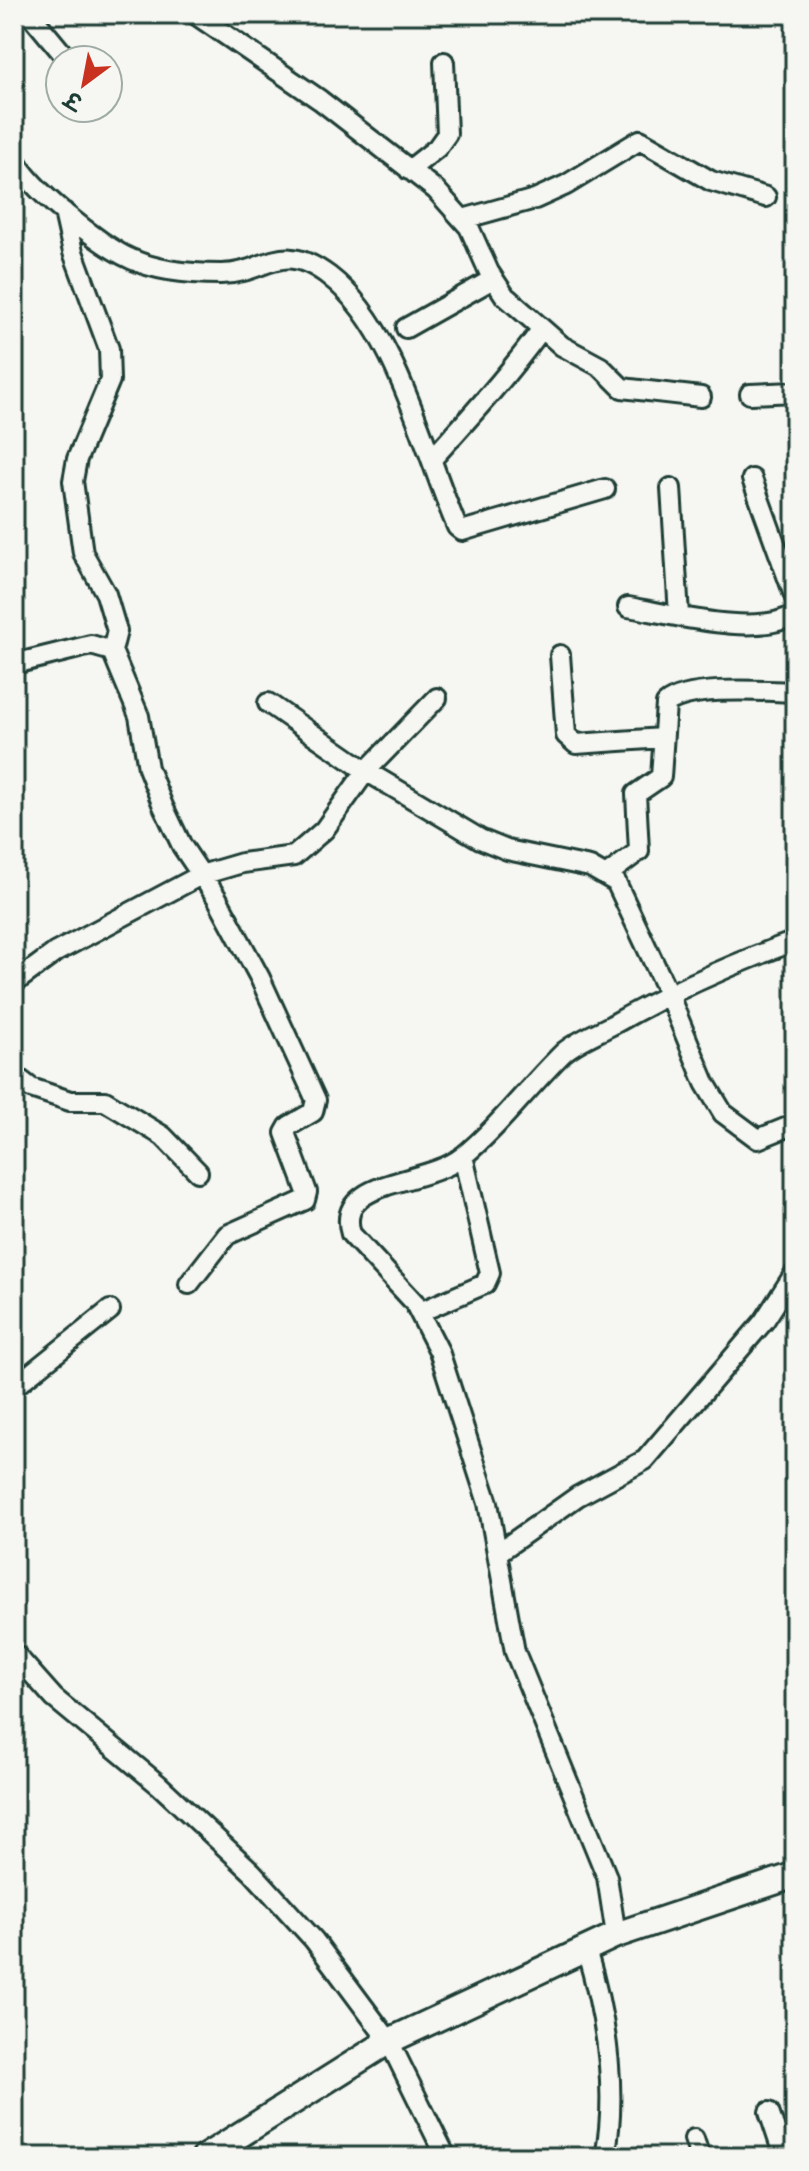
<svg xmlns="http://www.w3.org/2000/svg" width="809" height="2171" viewBox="0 0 809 2171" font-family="'Shantell Sans','Playpen Sans Deva',sans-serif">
<rect width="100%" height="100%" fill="#f6f6f2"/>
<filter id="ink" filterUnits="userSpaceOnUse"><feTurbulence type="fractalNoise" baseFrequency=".0125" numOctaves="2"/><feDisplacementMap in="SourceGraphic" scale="16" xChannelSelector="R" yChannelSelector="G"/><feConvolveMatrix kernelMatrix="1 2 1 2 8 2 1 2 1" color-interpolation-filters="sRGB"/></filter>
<g filter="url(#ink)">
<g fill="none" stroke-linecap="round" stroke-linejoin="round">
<g stroke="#1f3d34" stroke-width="24">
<path id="minor" d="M30 14 68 60
M195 14 320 100 436 190 469 227 489 272 505 296 562 346 601 367 622 388 701 397
M14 157C27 187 101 246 131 259 157 271 193 274 221 274 267 274 279 238 329 276 396 327 424 451 457 527L462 531 605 489
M409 170 437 148 447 134 444 62
M64 212 73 252 109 349 110 380 77 459 73 481 83 553 106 594 117 631 112 651
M463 219 535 199 566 185 640 140 711 181 766 197
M406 328 493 279
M750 394 795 392
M433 458C471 416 508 375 541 330
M752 479 795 598
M671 488 679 615
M628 607C671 614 758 638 795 614
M560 655 566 735 576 744 663 738
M14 664 91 645 112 651 139 716 148 768 163 806 182 846 217 898 260 978 316 1100 313 1112 289 1126 285 1133 307 1192 305 1200 227 1235 189 1284
M268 703 366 771 480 839 507 850 590 867 616 882 668 993 705 1083 723 1113 758 1139 795 1124
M607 875 639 851 636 794 661 777 666 704C688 685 765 691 795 692
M14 983 56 952 201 875 242 863 294 856 324 830 366 771 437 698
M14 1075 31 1088 70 1101H105L163 1136 198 1172
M420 1312 485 1284 490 1273 463 1156
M14 1387 110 1310
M499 1552 578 1496 645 1460 764 1321 795 1273
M14 1653 54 1698 159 1785 252 1872 314 1940 389 2041 446 2157
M616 1935 607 1877 515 1652 488 1503 439 1351 414 1302 351 1234C334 1178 426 1186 462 1157 499 1127 529 1086 564 1052 577 1041 597 1033 612 1025 670 992 732 964 795 941
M586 1949C605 2013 618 2090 605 2157
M769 2112 784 2157
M694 2139 700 2157"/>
</g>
<g stroke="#1f3d34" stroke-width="30">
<path id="tertiary" d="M205 2157 389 2041 616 1935 795 1875"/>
</g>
<use href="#minor" stroke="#f6f6f2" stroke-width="18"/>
<use href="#tertiary" stroke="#f6f6f2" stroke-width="24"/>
</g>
</g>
<rect width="809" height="2171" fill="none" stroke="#f6f6f2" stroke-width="48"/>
<rect x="24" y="24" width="761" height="2123" fill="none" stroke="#1f3d34" stroke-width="3" filter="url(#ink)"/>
<g transform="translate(84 84) rotate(212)"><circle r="38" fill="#f6f6f2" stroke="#a0aca6" stroke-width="2"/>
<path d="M0-6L14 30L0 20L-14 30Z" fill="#c8321e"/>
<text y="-12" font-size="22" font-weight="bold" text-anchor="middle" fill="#1f3d34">उ</text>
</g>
</svg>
